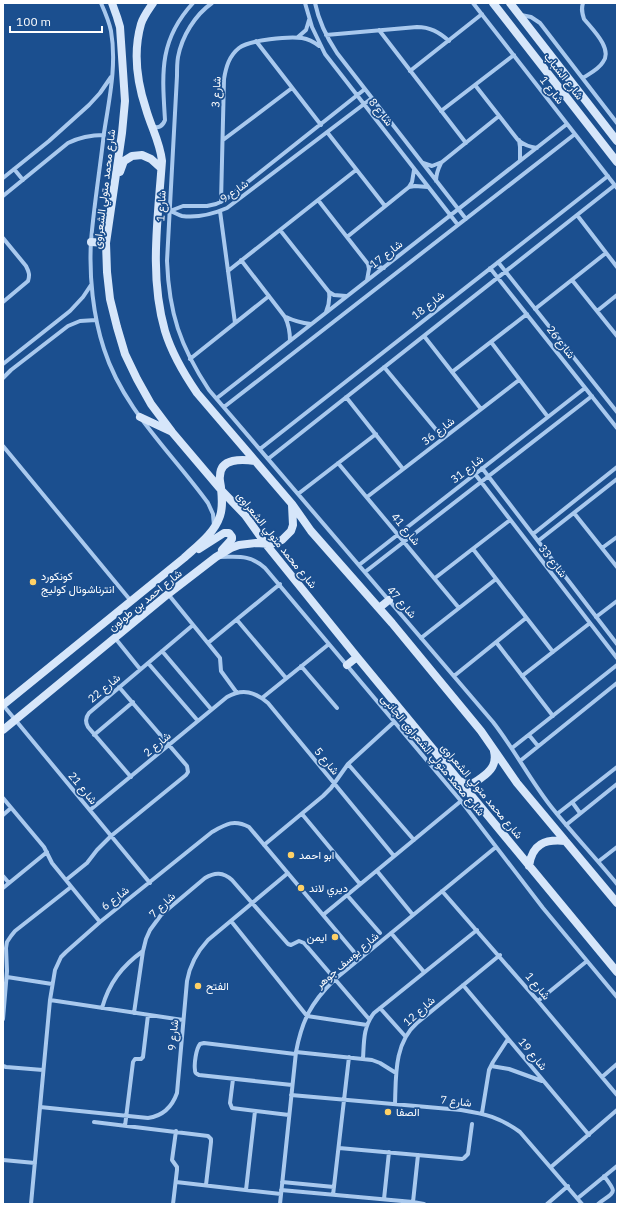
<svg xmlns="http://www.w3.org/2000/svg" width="620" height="1207" viewBox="0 0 620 1207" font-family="'IBM Plex Sans',Vazirmatn,sans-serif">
<rect width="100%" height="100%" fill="#1b4f8f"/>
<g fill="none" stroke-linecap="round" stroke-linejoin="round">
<path stroke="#a9c9ee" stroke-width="4" d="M101 3C105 12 109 21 111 31 117 65 109 100 104 133 100 169 94 205 91 241 89 276 93 316 104 349 123 409 172 453 208 503L213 514 214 526
M212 3C195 15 182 36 178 57 177 63 177 70 177 76L167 261C169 313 180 346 209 390L493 722C514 749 529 778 549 804 570 831 595 857 617 884
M305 3 312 27 325 54 458 225
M315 3C319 22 327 38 337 53L466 219
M473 3 617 188
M521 15 531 17 540 23 617 123
M379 30 466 143
M326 35 417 27C430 27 439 32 449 41
M298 37 306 30 309 20
M256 41 321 125
M410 71 482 14
M583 78C589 74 599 69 603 62 613 49 593 30 584 19 582 13 581 9 583 3
M475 85 518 140C524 145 529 147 537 148
M441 111 514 55
M153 126C158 129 163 126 165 120 162 72 159 40 193 3
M327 132 385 206
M223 140 292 88
M519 140 520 147V161
M423 163 432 166 442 162 499 116
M14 169 23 180
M3 178 49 141 89 105 100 93 111 77
M436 181C436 174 438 169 441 163
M409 187 415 186 428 187
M3 196 68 143C80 137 91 135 104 135
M318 200 368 264 369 269 367 280
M221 202 224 79C226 67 229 56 239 48 250 40 289 36 302 38 309 39 314 42 319 46
M170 211C174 212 178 215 182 216 197 218 213 214 227 208L372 98
M170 211 183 206H207L216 204 225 200 365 89
M220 211 235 323
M577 215 617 267
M280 230 329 292 334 295 346 296
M347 237 409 187 412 182 414 170
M3 238 26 266C29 272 30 275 28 281L3 302
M241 260 285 317C289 325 290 332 290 341
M498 262 617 412
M368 264 373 266 384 268
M490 268 617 428
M228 271 356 170
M572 280 617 336
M535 309 606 253
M597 311 617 295
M326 312C329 305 330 299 329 292
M286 317C294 321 302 323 311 324
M424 336 481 409
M491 342 548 417
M190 359 269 296
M3 364 70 311 83 297 91 285
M384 367 443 438
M452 372 527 314
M3 378 11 370 68 326 80 321 96 320
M346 397 403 469
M217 398 567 124
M224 407 575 134
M3 446 131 601
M260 449 608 176
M268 459 615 185
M338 463 459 608
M482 468 617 644
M475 474 617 658
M298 494 376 434
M367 497 519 380
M574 513 617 567
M533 534 617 467
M538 541 617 479
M602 548 617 537
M473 549 553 652
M219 557C238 557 249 554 265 568L461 801 543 908 617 997
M359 565 585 388
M365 572 592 396
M435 578 510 520
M168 594 220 658 221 671 237 693
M596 617 617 601
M237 620 286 678
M115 638 140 669
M421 638 496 579
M496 642 553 716
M208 643 280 584
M162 651 211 709
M148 663 198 721
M301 666 337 708
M454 676 526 618
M522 676 590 623
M262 698 329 644
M3 705 150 883
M94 735 133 702
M529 735 538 746
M512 748 617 665
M520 761 617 683
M348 764 414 840
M131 777 88 727C85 722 85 718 89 713L193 625
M3 798 44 847 52 863 100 922
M572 802 580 813
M90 810 227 697C243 688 255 692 268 703L394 856
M302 814 360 884
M557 814 617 767
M3 815 11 808
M566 825 617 784
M264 845 323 796 331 788 348 764 394 722
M599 861 617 847
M377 871 413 915
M3 876 9 883
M66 880 87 863 97 850 111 836 186 775 188 772 187 766 119 687
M3 888 47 852
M442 891 538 1001 617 1095
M347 895 380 933
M323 915 461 801
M231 921 307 1016 367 1025
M391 933 424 972
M7 977 52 984
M463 985 589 1135
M50 1000 183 1020
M538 1001 587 961
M102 1008C109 983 122 966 143 951
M380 1008 405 1036
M134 1013 143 951 146 939 150 930 161 915 205 878C215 872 223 872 232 880L288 944 291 945 299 941 304 943 369 1019
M3 1019 7 971 6 948 7 942 11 936 15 931 71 887
M296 1052 372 1060 380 1063 396 1073
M363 1059C364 1042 363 1027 374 1013L477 930
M3 1066 6 1067 43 1070
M491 1066 509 1069 542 1081
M602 1077 617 1064
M233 1079 230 1103 232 1108 289 1115
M292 1085 199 1075C196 1073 195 1074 195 1070 194 1064 196 1049 200 1044L204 1043 295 1054
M291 1095 461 1110C486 1114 499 1117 520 1132L582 1204
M395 1104C396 1076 394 1043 417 1023L500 955
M40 1107 148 1118C163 1116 172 1107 177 1093L187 981C190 964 197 952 208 940L288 873
M482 1113 489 1070 493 1062 508 1039
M94 1122 208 1136 211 1139V1142L206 1185
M125 1126 133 1062 135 1059H141L143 1057 148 1015
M339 1148 462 1159 464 1158 468 1154 472 1124
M3 1160 35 1163
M551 1167 617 1110
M176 1182 281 1194
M282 1182 334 1187
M246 1190 255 1111
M281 1190 413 1202 424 1204
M333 1195 349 1057
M578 1198 617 1166
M384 1199 389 1152
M413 1202 418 1155
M31 1204 50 1000 55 970 61 957 66 952 100 922 212 832C226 824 234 819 249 827L360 959
M173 1204 177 1170V1167L172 1160 176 1131
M280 1204 296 1052C302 1020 311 1003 334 980L496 847
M547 1204 568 1186
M598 1204C615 1191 618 1194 604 1176"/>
<path stroke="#d6e6fa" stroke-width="8" d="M112 3 117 17 120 27 125 101 122 133 106 243 107 272 110 299 117 327 125 354 137 379 151 404 172 432 222 491 245 515 265 543 357 657 617 972
M153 3C149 9 143 17 141 24 133 52 137 82 146 109 151 127 160 142 162 161 158 218 149 276 165 331 172 354 184 374 197 393L292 504 311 531 392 623 481 731 517 783 617 903
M493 3 617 162
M510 3 617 141
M120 172 124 161 132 156 142 155 151 159 161 168
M91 242 106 243
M140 417 170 431
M199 549 224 533H229L232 537V539L222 550
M379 608 389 600
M347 665 357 657
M3 705 184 558C197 546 214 534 220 516 223 507 222 498 221 488 221 484 219 480 220 476 220 458 242 459 255 461
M3 730 168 594 216 557 231 548 239 545 256 543 271 544 282 540 291 531 293 525 292 505
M460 781C469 786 473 784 481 778 491 771 497 764 494 751
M529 866C532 844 545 839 565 841"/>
</g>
<g fill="#ffd166" stroke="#1b4f8f" stroke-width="1.5">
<circle cx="33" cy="582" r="4"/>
<circle cx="291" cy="855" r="4"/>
<circle cx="301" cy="888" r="4"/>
<circle cx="335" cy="937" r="4"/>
<circle cx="198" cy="986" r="4"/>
<circle cx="388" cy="1112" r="4"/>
</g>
<g text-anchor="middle" stroke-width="3.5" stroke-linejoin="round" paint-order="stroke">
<g font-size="11" fill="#fff" stroke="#1b4f8f">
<text transform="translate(564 76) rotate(52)" y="4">شارع الشباب</text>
<text transform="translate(552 90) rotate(52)" y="4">شارع 1</text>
<text transform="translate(216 92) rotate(-87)" y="4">شارع 3</text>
<text transform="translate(381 112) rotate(52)" y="4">شارع 8</text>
<text transform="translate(104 189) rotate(-83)" y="4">شارع محمد متولي الشعراوى</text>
<text transform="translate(234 191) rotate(-35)" y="4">شارع 9</text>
<text transform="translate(161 206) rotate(-87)" y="4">شارع 1</text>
<text transform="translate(386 254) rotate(-38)" y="4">شارع 17</text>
<text transform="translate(428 305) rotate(-38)" y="4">شارع 18</text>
<text transform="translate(561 342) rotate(52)" y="4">شارع 26</text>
<text transform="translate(438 431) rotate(-38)" y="4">شارع 36</text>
<text transform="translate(467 469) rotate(-38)" y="4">شارع 31</text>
<text transform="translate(406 529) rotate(50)" y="4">شارع 41</text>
<text transform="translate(277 540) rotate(51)" y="4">شارع محمد متولي الشعراوى</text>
<text transform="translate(553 561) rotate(52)" y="4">شارع 33</text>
<text transform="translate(145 600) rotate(-39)" y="4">شارع احمد بن طولون</text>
<text transform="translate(402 602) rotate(49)" y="4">شارع 47</text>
<text transform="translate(104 688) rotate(-40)" y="4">شارع 22</text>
<text transform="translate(157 744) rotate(-40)" y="4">شارع 2</text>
<text transform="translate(433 755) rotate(50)" y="4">شارع محمد متولي الشعراوى الجانبى</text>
<text transform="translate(327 761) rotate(50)" y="4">شارع 5</text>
<text transform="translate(83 788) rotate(50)" y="4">شارع 21</text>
<text transform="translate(482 791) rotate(50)" y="4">شارع محمد متولي الشعراوى</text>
<text transform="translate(115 898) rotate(-38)" y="4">شارع 6</text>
<text transform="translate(162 905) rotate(-44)" y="4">شارع 7</text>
<text transform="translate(347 960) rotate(-41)" y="4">شارع يوسف جوهر</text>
<text transform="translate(538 986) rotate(50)" y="4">شارع 1</text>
<text transform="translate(419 1011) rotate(-42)" y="4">شارع 12</text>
<text transform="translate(173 1035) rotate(-85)" y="4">شارع 9</text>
<text transform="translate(533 1054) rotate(50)" y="4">شارع 19</text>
<text transform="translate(456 1101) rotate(6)" y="4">شارع 7</text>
</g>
<g font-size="11" fill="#fff" stroke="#1b4f8f" text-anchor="start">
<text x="41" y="580">كونكورد<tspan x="41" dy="13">انترناشونال كوليج</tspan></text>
<text x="299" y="859">ابو احمد</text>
<text x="309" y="892">ديري لاند</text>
<text x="327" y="941" text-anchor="end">ايمن</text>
<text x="206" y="990">الفتح</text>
<text x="396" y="1116">الصفا</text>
</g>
</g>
<rect width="620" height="1207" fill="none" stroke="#ffffff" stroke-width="8"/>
<path d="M10 26v6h92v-6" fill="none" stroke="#ffffff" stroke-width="2"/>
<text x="16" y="26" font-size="12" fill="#ffffff" stroke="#1b4f8f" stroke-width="3" paint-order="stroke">100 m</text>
</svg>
